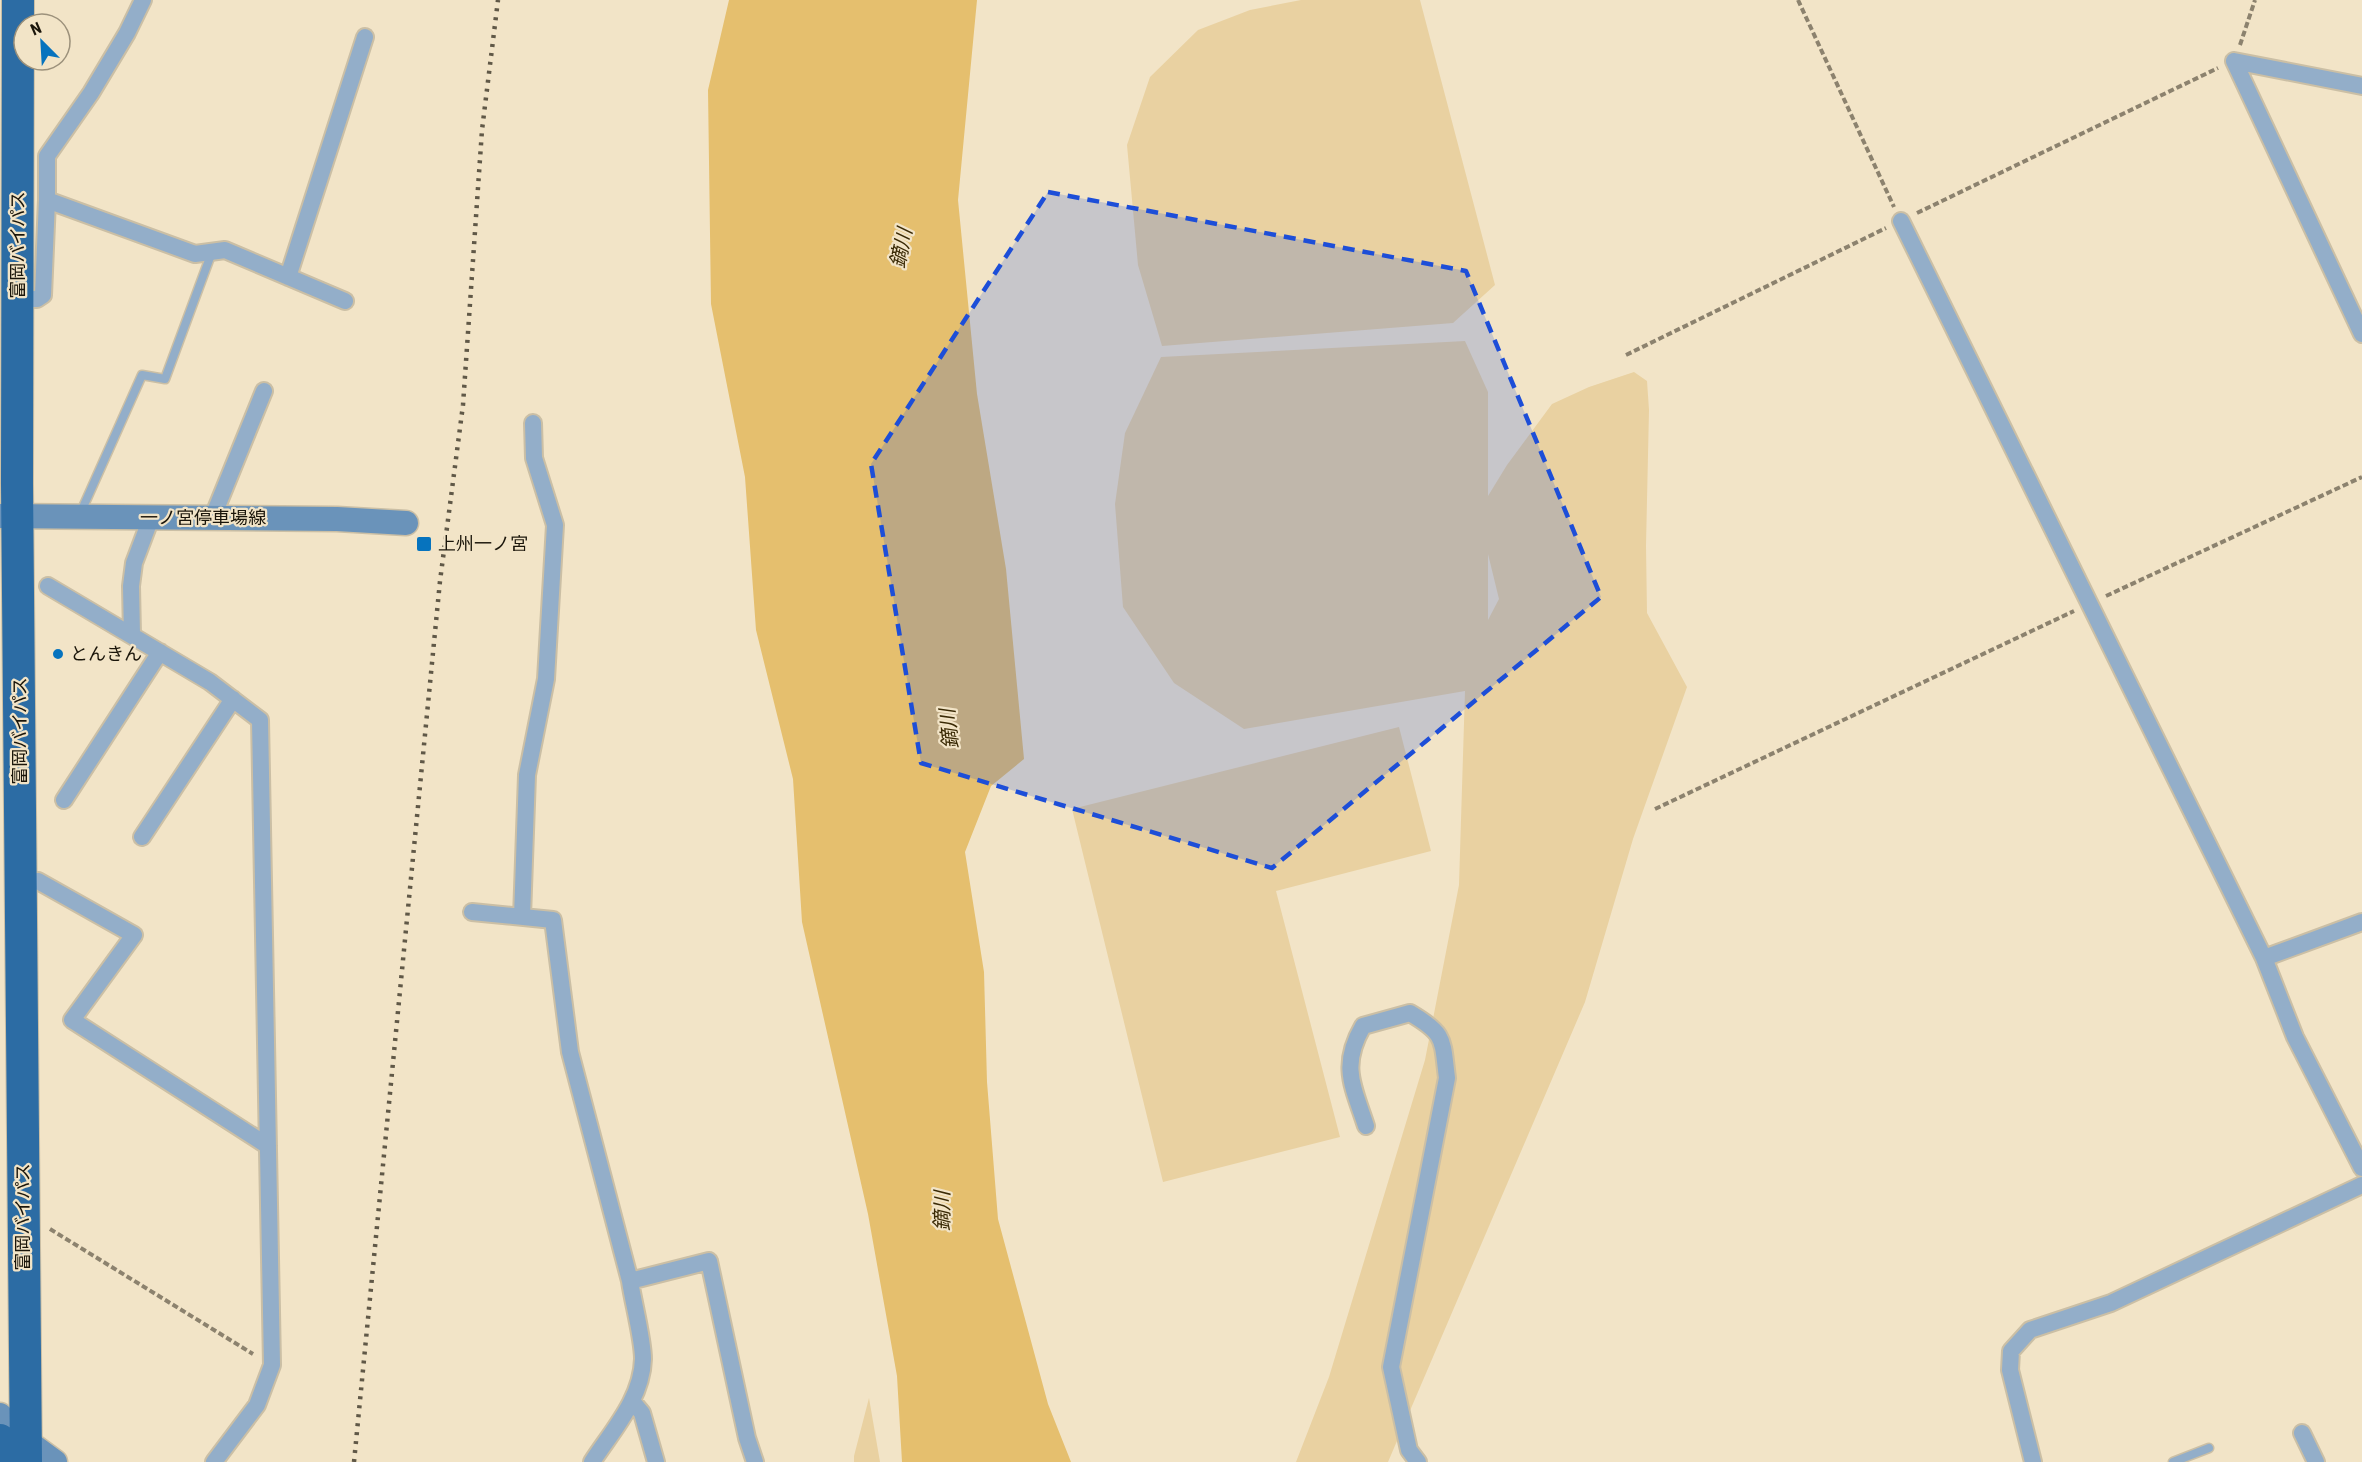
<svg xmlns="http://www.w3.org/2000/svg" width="2362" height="1462" viewBox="0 0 2362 1462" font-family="'Roboto Condensed','Noto Sans JP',sans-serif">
<rect width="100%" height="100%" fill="#f2e4c7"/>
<path fill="#e9d1a1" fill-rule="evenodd" d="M1301 0H1420L1495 285 1453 323 1162 346 1138 265 1127 145 1150 77 1198 30 1250 10Z
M1465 341 1488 392V496L1507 465 1552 404 1589 387 1634 372 1647 381 1649 410 1646 546 1647 613 1687 687 1633 839 1585 1002 1388 1462H1296L1329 1377 1425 1060 1459 885 1465 691 1244 729 1174 683 1123 607 1115 504 1125 433 1161 357ZM1488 554 1499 599 1488 620Z
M1399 727 1431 851 1276 891 1340 1137 1163 1182 1072 809Z
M869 1398 880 1462H854V1456Z"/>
<path fill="#e5bf6e" d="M729 0H977L958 200 977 394 1006 569 1024 759 991 786 965 852 984 972 987 1082 998 1219 1048 1404 1071 1462H902L897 1376 868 1214 802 922 793 779 756 630 745 477 711 304 708 90Z"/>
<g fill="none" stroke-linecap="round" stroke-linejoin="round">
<g stroke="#cbbfa5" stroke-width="11">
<path id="lane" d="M80 514 142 375 165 379 212 252
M2173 1462 2209 1448"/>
</g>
<g stroke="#cbbfa5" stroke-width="20">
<path id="street" d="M143 0 127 33 91 93 47 156V200L195 254 225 250 345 301
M2234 61 2362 334
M2234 61 2362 86
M1901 221 2264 958
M288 277 365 37
M18 299H37L43 295 47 200
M212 519 264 391
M48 586 210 682 260 720 272 1365 257 1405 214 1462
M132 635 131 586 134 563 151 518
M64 800 160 652
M142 837 233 699
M38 881 134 935 72 1020 268 1146
M472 912 553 920 570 1052 630 1281 709 1261 747 1438 755 1462
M522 917 527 775 546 679 555 525 534 458 533 423
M2362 922 2264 958 2295 1037 2362 1168
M1366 1126C1353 1086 1340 1066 1363 1026L1410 1013C1446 1034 1442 1039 1447 1078L1391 1367 1409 1450 1418 1462
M632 1401 642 1413 656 1462
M2302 1433 2316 1462
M592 1462C612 1431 642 1399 643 1359 643 1339 633 1302 630 1281
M2033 1462 2010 1370 2011 1351 2030 1330 2111 1303 2362 1185"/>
</g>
<g stroke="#cbbfa5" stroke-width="27">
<path id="secondary" d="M0 516 337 519 406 523
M0 1415 25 1440 55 1462"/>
</g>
<g stroke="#cbbfa5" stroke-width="34">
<path id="highway" d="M18 0 17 484 26 1462
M0 1440V1462"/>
</g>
<path stroke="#8c826e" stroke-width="4" stroke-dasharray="6 3" stroke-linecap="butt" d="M1798 0 1894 207
M2240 45 2255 0
M1917 213 2218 68
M1626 355 1886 228
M2106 596 2362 477
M1655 809 2074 611
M50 1229 253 1354"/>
<use href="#lane" stroke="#93aec9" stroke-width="8"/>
<use href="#street" stroke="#93aec9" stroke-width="16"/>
<use href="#secondary" stroke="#6a93ba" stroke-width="24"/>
<use href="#highway" stroke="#2c6ca4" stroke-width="32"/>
<path stroke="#605847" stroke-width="4.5" stroke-dasharray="3 6" stroke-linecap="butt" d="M354 1462 440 581 463 405 482 130 498 0"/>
</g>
<path fill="#1d4ed8" fill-opacity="0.2" stroke="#1d4ed8" stroke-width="4.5" stroke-dasharray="12 8" stroke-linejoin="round" d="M1048 192 1466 271 1601 597 1272 868 921 763 871 464Z"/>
<g fill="#0673be" stroke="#f2e4c7" stroke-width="2">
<rect x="416" y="536" width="16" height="16" rx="3"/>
<circle cx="58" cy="654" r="6"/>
</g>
<g text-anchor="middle" stroke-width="4.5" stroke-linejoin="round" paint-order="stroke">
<g font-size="18" fill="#1a150a" stroke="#f2e4c7">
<text transform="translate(18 245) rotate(-90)" y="6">富岡バイパス</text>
<text x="203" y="524">一ノ宮停車場線</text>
<text transform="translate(20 731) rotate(-90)" y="6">富岡バイパス</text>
<text transform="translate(23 1217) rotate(-90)" y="6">富岡バイパス</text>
</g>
<g font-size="18" fill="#1a150a" stroke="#f2e4c7" text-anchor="start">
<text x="438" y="550">上州一ノ宮</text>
<text x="70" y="660">とんきん</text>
</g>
<g font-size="20" font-style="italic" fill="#3a2a05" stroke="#f2e4c7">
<text transform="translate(901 248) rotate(-78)" y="7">鏑川</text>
<text transform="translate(949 729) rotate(-96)" y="7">鏑川</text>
<text transform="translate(942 1211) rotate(-90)" y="7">鏑川</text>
</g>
</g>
<g transform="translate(42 42) rotate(336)"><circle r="28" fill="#f2e4c7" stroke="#9c917b" stroke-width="1.5"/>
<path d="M0-4.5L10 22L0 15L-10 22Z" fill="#0673be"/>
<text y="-9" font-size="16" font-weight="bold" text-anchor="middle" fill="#1a150a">N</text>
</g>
</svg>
